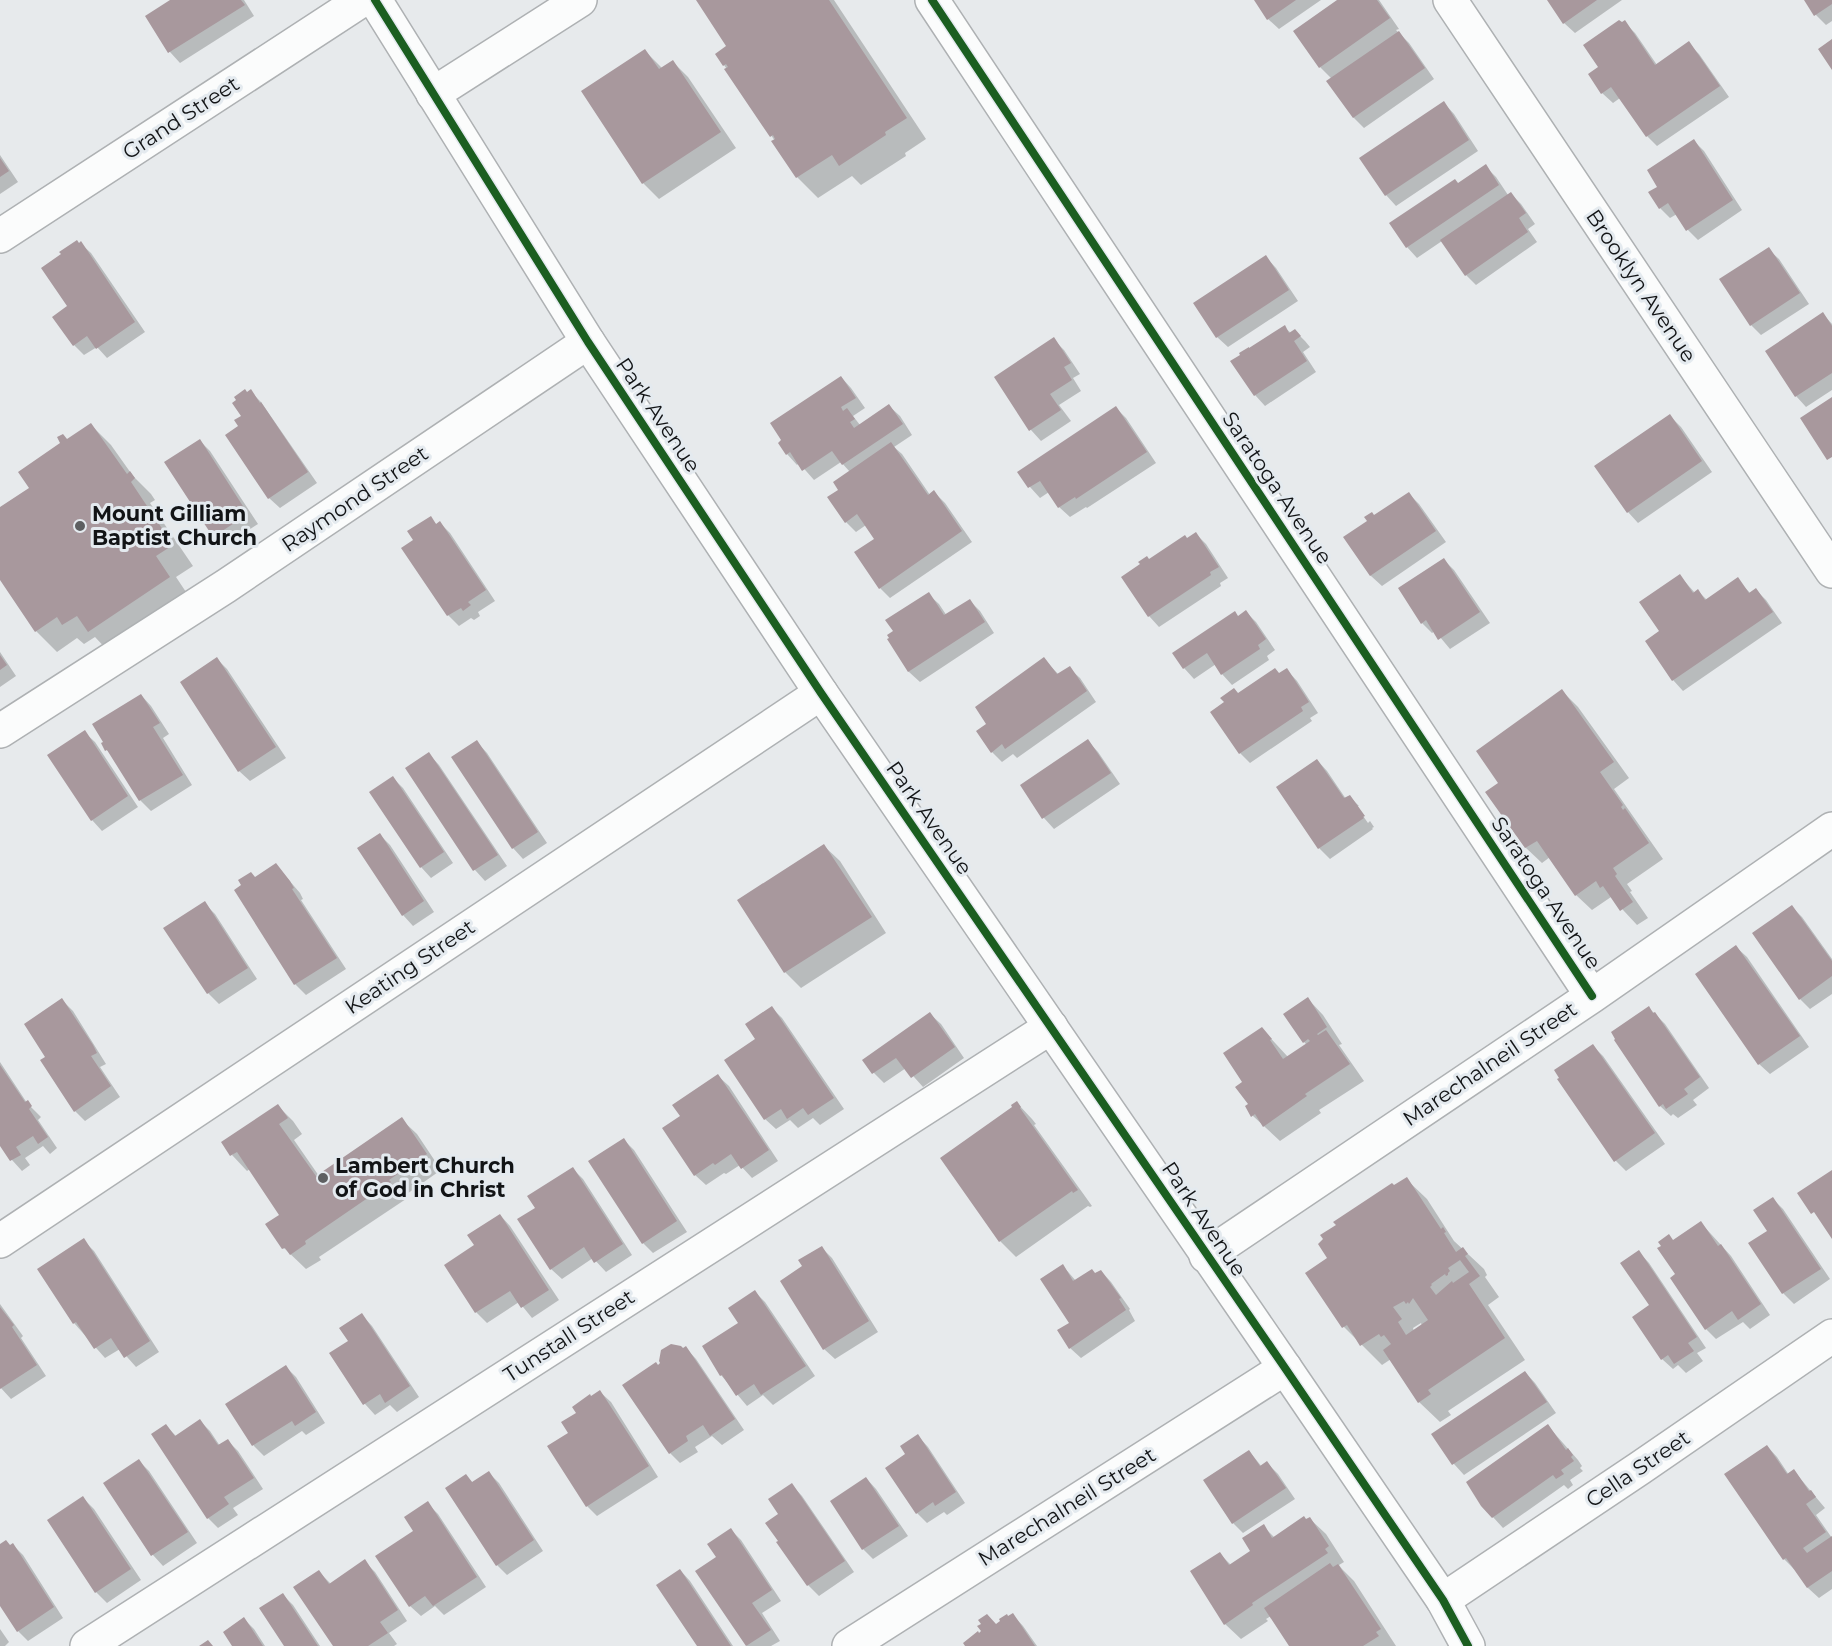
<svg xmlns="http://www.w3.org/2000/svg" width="1832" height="1646" viewBox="0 0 1832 1646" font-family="Montserrat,sans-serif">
<rect width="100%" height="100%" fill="#e7eaec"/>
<path fill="#0003" fill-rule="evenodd" d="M173 0H244L254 16 180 63 170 52 147 17Z
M698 0H834L926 139 905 153 906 156 861 185 852 176 818 198 797 177 773 141H775L724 65 729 46Z
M1256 0H1321L1279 29 1268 19Z
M1339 0H1379L1399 29 1396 30 1409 43 1434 79 1364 128 1354 118 1329 82 1332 79 1320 67Z
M1548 0H1622L1575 33 1564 23Z
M1806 0H1832V21L1826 25 1816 15Z
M1624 22 1635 33 1657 65 1688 43 1699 54 1729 97 1657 146 1647 136 1620 98 1613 103 1602 93 1600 67Z
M645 51 662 68 673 62 688 77 736 148 659 199 643 183 583 92Z
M1444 103 1454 114 1478 151 1396 206 1386 195 1361 159Z
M1694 141 1704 151 1742 210 1698 240 1688 230 1677 214 1670 218 1660 208 1659 187Z
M0 155 18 182 0 194Z
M1485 166 1496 177 1508 195 1511 194 1521 204 1535 224 1528 229 1537 242 1476 285 1466 275 1442 241 1417 258 1407 247 1459 185Z
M80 243 91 253 145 332 107 358 97 347 84 355 74 345 69 307 79 244Z
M1768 249 1779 259 1809 304 1761 335 1751 325Z
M1266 257 1276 268 1298 301 1228 347 1217 337Z
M1823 314 1832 324V390L1806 407 1796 396 1767 351Z
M1284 327 1291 333 1295 331 1305 341 1310 347 1303 352 1316 372 1265 406 1255 395Z
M1053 339 1064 350 1080 374 1073 378 1081 391 1059 405 1071 421 1041 441 1031 430 996 378Z
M841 377 851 388 865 408 853 416 860 425 889 406 900 416 912 435 894 447 902 454 930 495 934 492 945 503 972 542 890 598 880 588 876 539 866 525 856 532 846 522 840 490 850 472 841 462 814 480 799 463 797 465 787 454 780 443Z
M250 391 261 402 317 483 280 508 269 498 227 435 240 427 247 394Z
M1116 408 1126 418 1156 463 1087 508 1086 507 1070 517 1059 507 1049 492 1040 498 1030 487 1019 472Z
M1670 416 1681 427 1712 472 1638 523 1628 512Z
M91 425 111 445 133 476 151 494 155 500 150 503 193 566 176 577 190 598 109 652 95 637 84 644 77 638 57 652 36 631 0 577V509L31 488 68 440Z
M200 441 210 451 258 524 224 546 214 536Z
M1409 494 1419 504 1446 542 1382 586 1371 576 1345 538Z
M430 518 437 525 440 523 450 533 495 601 478 612 480 616 474 620 471 618 459 626 448 615 403 549 415 540Z
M1196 534 1206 544 1228 578 1220 583 1221 586 1159 627 1149 616 1150 560Z
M1444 560 1454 570 1490 623 1450 649 1435 631 1432 633 1422 623Z
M1680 576 1695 593 1698 591 1707 600 1737 579 1751 594 1756 590 1766 600 1782 623 1683 691 1673 680 1647 641 1661 631Z
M928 594 939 604 947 616 970 601 980 611 994 633 920 682 909 672 889 640Z
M1246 612 1256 622 1275 650 1267 656 1269 660 1232 685 1222 674 1216 664 1194 679 1184 668Z
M0 652 16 676 0 687Z
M217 659 227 669 286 758 250 781 239 771Z
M1044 659 1059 675 1069 668 1080 678 1096 702 1017 758 1013 754 1002 762 992 752 988 724Z
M1287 670 1297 681 1318 713 1310 718 1312 721 1250 763 1240 753 1239 694Z
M1562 691 1578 707 1629 778 1614 789 1663 859 1627 884 1632 891 1630 892 1648 918 1637 925 1611 897 1592 910 1576 895 1550 857 1542 863 1526 848 1487 793 1500 783Z
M141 695 151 706 169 734 163 738 192 785 151 811 140 800 114 758 107 750Z
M84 732 95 742 138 807 102 831 92 820Z
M1088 741 1098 752 1120 784 1054 829 1044 818 1022 785Z
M477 742 487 753 547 843 523 859 513 848 453 758Z
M429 754 439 765 507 866 485 881 475 870 407 769Z
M1317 760 1327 771 1346 799 1350 797 1359 806H1356L1368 823 1370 821 1374 827 1372 828 1373 829 1330 859 1319 848 1278 787Z
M393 778 403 788 453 863 431 878 421 867 371 793Z
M380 835 390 845 434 912 413 926 403 915 359 848Z
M824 846 840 861 886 933 801 988 785 972Z
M276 865 300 893 303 899 301 900 346 969 306 995 295 984 236 891Z
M204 903 215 914 257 979 219 1004 208 993 166 929Z
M1792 907 1802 917 1832 959V994L1810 1009 1800 999Z
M1736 947 1747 957 1809 1047 1770 1074 1759 1064Z
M1308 999 1323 1015 1342 1044 1339 1045 1364 1081 1319 1110 1321 1113 1280 1141 1253 1116 1245 1082 1262 1029 1288 1057 1307 1045 1304 1042Z
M62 1000 73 1011 106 1064 100 1067 120 1097 85 1121 75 1111 47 1058Z
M772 1008 782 1018 844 1109 820 1125 813 1118 798 1128 790 1120 776 1129 765 1119 757 1039Z
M1649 1008 1665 1024 1709 1088 1693 1100 1697 1105 1678 1118 1673 1114 1671 1116 1660 1106Z
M930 1014 941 1024 964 1058 923 1087 906 1068 884 1083 874 1073 864 1060Z
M1593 1046 1603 1056 1665 1144 1626 1171 1616 1161 1561 1078Z
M0 1062 27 1103 41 1117 38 1120 57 1148 50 1154 43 1146 25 1158 30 1165 22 1171 12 1160 0 1143Z
M718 1076 729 1086 778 1161 752 1178 740 1165 726 1174 724 1173 706 1185 695 1175 682 1117Z
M1017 1103 1032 1119 1036 1124 1034 1125 1092 1206 1090 1207 1088 1206 1016 1257 1000 1241 942 1158 1015 1107Z
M278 1106 293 1121 302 1134 294 1140 319 1176 401 1119 417 1134 441 1170 404 1196 406 1199 319 1257 321 1260 306 1269 284 1248 281 1215 250 1169 247 1171 232 1155Z
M624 1140 634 1150 687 1232 653 1253 643 1243Z
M573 1169 583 1179 632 1255 606 1272 593 1258 562 1279 551 1269Z
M1406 1179 1427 1199 1454 1241 1484 1269 1487 1275 1485 1277 1499 1297 1488 1305 1525 1360 1448 1411 1451 1415 1440 1422 1419 1402 1391 1359 1382 1365 1344 1327 1330 1259 1394 1187ZM1421 1323 1422 1326 1414 1331 1413 1328Z
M1773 1199 1783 1209 1830 1279 1794 1304 1783 1293 1750 1243 1769 1231Z
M500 1215 510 1226 559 1300 532 1318 519 1302 487 1323 476 1312 446 1265 476 1245Z
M1701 1223 1731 1256 1770 1315 1750 1329 1743 1322 1716 1339 1706 1329 1677 1275Z
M83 1240 94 1251 159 1352 136 1367 120 1349 105 1358 74 1323Z
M822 1248 832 1258 878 1332 835 1359 824 1349 804 1267Z
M1639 1252 1649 1263 1706 1348 1697 1353 1703 1361 1686 1373 1678 1365 1673 1369 1662 1359 1634 1318 1651 1306Z
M1063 1266 1076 1281 1101 1271 1111 1282 1130 1309 1129 1310 1135 1321 1081 1358 1070 1348 1071 1323Z
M755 1292 765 1302 815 1376 773 1405 763 1395 747 1406 721 1375 740 1323Z
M0 1304 23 1336 21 1338 46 1376 11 1399 0 1387Z
M362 1315 372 1326 419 1397 397 1412 390 1405 375 1415 365 1404 331 1354 350 1342Z
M686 1348 696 1359 744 1430 722 1445 712 1436 695 1447 698 1452 680 1463 670 1453 658 1366Z
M286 1367 296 1377 325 1423 306 1435 302 1431 264 1456 254 1446 227 1405Z
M1525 1372 1535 1383 1556 1413 1464 1475 1454 1464 1433 1434Z
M600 1392 611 1402 658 1477 597 1516 587 1506 570 1433 578 1413 591 1397Z
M200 1421 210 1431 220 1446 228 1441 238 1451 263 1489 233 1508 238 1515 218 1528 208 1518 166 1426 177 1437Z
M1548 1426 1578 1460 1582 1466 1580 1468 1583 1471 1570 1480 1573 1485 1568 1489 1564 1485 1503 1528 1482 1505Z
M918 1436 928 1447 965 1503 947 1515 944 1512 927 1523 917 1513 907 1455Z
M1767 1446 1777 1457 1789 1475 1794 1471 1825 1508 1816 1515 1832 1538V1589L1819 1598 1808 1588 1796 1568 1794 1569 1784 1559Z
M1249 1451 1262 1467 1267 1463 1278 1474 1295 1499 1243 1533 1233 1523Z
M139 1461 149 1471 197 1543 163 1566 153 1555 105 1483Z
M489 1473 499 1483 543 1551 507 1575 497 1565 466 1476 473 1483Z
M866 1478 876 1489 908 1536 873 1559 863 1549Z
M792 1485 802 1496 854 1572 819 1596 808 1585 778 1543 780 1515Z
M83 1498 94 1509 141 1580 107 1603 96 1592 49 1521Z
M427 1503 438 1514 486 1587 444 1615 435 1606 421 1616 410 1606 415 1532Z
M1310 1519 1326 1534 1344 1562 1339 1565 1342 1569 1354 1581 1396 1646H1291L1271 1616 1266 1619 1268 1621 1241 1639 1225 1624 1220 1554 1231 1565 1252 1552 1263 1526 1275 1538Z
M731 1530 741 1540 781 1601 762 1613 780 1641 771 1646H747L697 1571 718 1557Z
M13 1545 23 1555 63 1618 28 1641 18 1631 0 1603V1546Z
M364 1561 375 1572 407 1621 389 1633 397 1644 394 1646H334L319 1572 331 1584Z
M680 1570 690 1581 733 1646H699Z
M283 1595 293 1605 320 1646H286Z
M1013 1615 1023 1626 1037 1646H967L979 1635Z
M244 1619 254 1629 265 1646H234Z
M0 1629 9 1642 5 1646H0Z"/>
<path fill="#a8989d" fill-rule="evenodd" d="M170 0H241L245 5 168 53 145 16Z
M696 0H829L907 118 885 132 886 135 839 166 832 155 796 178 771 141 775 139 773 135 770 137 724 69 728 67 726 64 723 66 715 54 726 46Z
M1254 0H1296L1267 20Z
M1337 0H1377L1390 18 1319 68 1293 31Z
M1547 0H1597L1563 24Z
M1804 0H1832V4L1814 16Z
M1619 20 1622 22 1625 20 1655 65 1689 41 1720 86 1646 137 1611 87 1601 94 1588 74 1598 67 1583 45Z
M1399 31 1425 68 1353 118 1326 81Z
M1832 39V70L1818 49Z
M645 49 659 69 673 60 721 132 642 184 581 91Z
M1444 101 1469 140 1385 196 1359 158Z
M1694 139 1733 200 1686 231 1668 203 1659 209 1648 192 1657 187 1647 170Z
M0 158 9 171 0 177Z
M1486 164 1499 185 1406 248 1389 223 1455 179 1458 183Z
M1511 192 1526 213 1519 218 1528 232 1465 276 1440 240Z
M77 240 79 243 81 241 135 322 96 349 87 336 73 346 52 317 67 306 41 268 61 254 59 252Z
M1769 247 1800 293 1750 326 1719 279Z
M1266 255 1289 290 1216 338 1193 303Z
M1823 312 1832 326V373L1795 397 1765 351Z
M1285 325 1289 333 1295 329 1301 336 1294 341 1307 361 1254 396 1230 361 1240 355 1239 353 1249 347V348Z
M1054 337 1071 363 1064 367 1072 380 1050 394 1061 410 1029 431 994 377Z
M841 376 856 398 841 407 843 411 847 408 855 419 850 422 854 428 889 404 903 424 842 465 832 451 802 471 790 452 786 455 778 443 781 440 770 423Z
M245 389 247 392 251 389 260 403 261 402 308 472 268 499 225 435 238 426 234 420 241 416 232 403 236 400 234 397Z
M1832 397V457L1827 460 1800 418Z
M1116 406 1147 452 1076 499 1075 497 1058 508 1040 481 1028 488 1017 472Z
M1670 414 1702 461 1627 513 1594 466Z
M91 423 127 474 130 471 135 478 131 482 173 545 156 556 170 577 88 632 77 616 62 625 57 617 35 632 0 580V507L29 488 18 472 60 443 57 437 63 434 67 439Z
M200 439 248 514 213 537 164 462Z
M891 442 928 495 934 490 962 531 879 589 854 552 874 539 857 514 845 523 827 497 838 490 833 482Z
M1409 492 1436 531 1370 576 1343 537 1367 521 1364 517 1372 512 1374 515Z
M431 516 436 524 440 521 486 590 468 602 471 605 463 611 461 608 447 616 401 548 413 540 407 531Z
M1196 532 1219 567 1210 572 1211 575 1148 617 1121 577 1140 564 1138 562 1147 556 1149 559 1185 535 1187 538Z
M1444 558 1480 612 1438 640 1426 620 1421 624 1398 588Z
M1680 574 1693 593 1698 589 1705 600 1738 577 1749 593 1756 588 1773 612 1672 681 1645 641 1659 631 1639 602Z
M929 592 944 615 970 599 985 622 908 672 887 639 889 638 887 635 893 631 885 620Z
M1246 610 1266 639 1258 645 1260 649 1221 675 1207 653 1183 669 1172 653 1235 611 1238 616Z
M0 655 7 665 0 670Z
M217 657 276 747 238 772 180 682Z
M1044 657 1057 674 1070 666 1087 691 1005 749 1002 744 991 753 976 731 986 724 975 707Z
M1275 668 1279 673 1287 668 1309 702 1301 707 1303 711 1239 754 1210 712 1224 702 1220 698 1234 688 1238 693Z
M1562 689 1614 762 1600 772 1623 805 1621 807 1623 810 1625 808 1649 843 1613 868 1617 874 1615 876 1633 902 1620 911 1603 886 1600 888 1596 881 1575 896 1537 841 1525 848 1485 792 1498 783 1476 751Z
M141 694 160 723 153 727 183 775 139 801 107 750 105 751 101 743 103 742 92 724Z
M85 730 128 796 91 821 47 755Z
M1088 739 1111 773 1042 819 1020 785Z
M477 740 538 832 512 849 451 757Z
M429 752 498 855 473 871 405 768Z
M1317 759 1344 798 1350 795 1365 816 1363 817 1364 818 1318 849 1276 787Z
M393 776 444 852 420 868 369 792Z
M380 833 424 901 402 916 357 848Z
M824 844 872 917 784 973 737 900Z
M276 863 290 881 294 888 292 889 337 958 294 985 234 890 241 885 238 880 251 872 255 877Z
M205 901 248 968 207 994 163 928Z
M1792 905 1832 961V976L1799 1000 1752 933Z
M1736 945 1800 1036 1758 1065 1695 974Z
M1308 997 1327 1027 1317 1034 1318 1035 1326 1030 1350 1064 1305 1094 1307 1096 1263 1127 1255 1114 1251 1117 1245 1106 1248 1104 1235 1087 1242 1082 1223 1053 1262 1027 1272 1039 1270 1040 1283 1059 1310 1041 1308 1039 1303 1043 1283 1014Z
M62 998 93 1045 97 1053 91 1056 111 1086 74 1112 40 1060 45 1057 24 1024Z
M772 1006 834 1098 808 1115 803 1108 787 1119 781 1109 764 1120 724 1060 755 1039 745 1024Z
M1649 1006 1653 1013 1655 1012 1700 1077 1684 1089 1688 1094 1666 1109 1663 1104 1659 1107 1614 1040 1615 1039 1611 1032Z
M930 1012 955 1047 911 1078 896 1058 872 1074 862 1060Z
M1593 1044 1655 1133 1614 1162 1557 1079 1559 1078 1554 1070Z
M0 1065 25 1102 28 1100 32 1106 29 1109 48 1137 38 1144 33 1136 16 1147 21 1155 10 1161 0 1146Z
M718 1074 769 1150 741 1169 731 1154 715 1165 713 1163 694 1176 662 1128 680 1116 672 1105Z
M1017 1101 1021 1107 1020 1108 1078 1190 1073 1193 1072 1191 999 1242 940 1158 1012 1107 1011 1105Z
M278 1104 288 1118 279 1124 316 1176 402 1117 427 1154 389 1180 391 1182 305 1241 306 1244 290 1255 285 1248 282 1249 265 1224 279 1215 237 1152 230 1156 221 1142Z
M624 1138 677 1221 642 1244 588 1161Z
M573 1167 623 1244 594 1263 584 1247 550 1270 517 1219 535 1208 527 1196Z
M1832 1170V1239L1814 1212 1811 1214 1797 1193Z
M1407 1177 1441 1229 1443 1227 1446 1232 1444 1233 1456 1252 1463 1247 1468 1254 1465 1256 1480 1276 1469 1284 1505 1338 1428 1390 1431 1394 1418 1403 1383 1350 1391 1344 1384 1335 1381 1337 1379 1334 1360 1346 1347 1325 1342 1328 1305 1273 1327 1258 1318 1244 1323 1239 1320 1235 1336 1225 1333 1222 1392 1183 1394 1185ZM1460 1260 1469 1272 1453 1283 1452 1281 1436 1295 1430 1287 1432 1285 1431 1284 1445 1274 1446 1276 1448 1275V1273L1450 1271 1448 1268ZM1413 1298 1428 1320 1406 1335 1398 1322 1402 1319 1393 1307 1404 1301 1406 1304 1408 1302 1409 1304Z
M1773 1197 1821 1269 1782 1294 1748 1243 1767 1231 1753 1210Z
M500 1214 549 1290 521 1308 510 1291 475 1313 444 1265 474 1245 467 1235Z
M1701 1221 1718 1246 1721 1244 1761 1304 1738 1320 1732 1311 1705 1330 1670 1278 1675 1274 1657 1248 1661 1246 1658 1242 1669 1234 1673 1240Z
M84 1238 150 1341 124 1358 111 1338 94 1349 76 1322 73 1324 37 1269Z
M822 1246 869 1321 823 1350 780 1281 802 1266 798 1260Z
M1639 1250 1697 1337 1688 1343 1694 1351 1674 1364 1668 1355 1661 1360 1632 1317 1649 1305 1620 1263Z
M1063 1264 1073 1281 1092 1269 1095 1273 1101 1270 1121 1298 1119 1299 1126 1310 1069 1349 1057 1330 1069 1323 1040 1279Z
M755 1290 806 1366 761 1395 754 1384 736 1396 722 1375 720 1376 702 1346 738 1323 728 1308Z
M0 1307 14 1325 12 1327 37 1365 0 1389Z
M362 1313 410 1386 385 1403 380 1394 363 1405 329 1353 348 1341 339 1328Z
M671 1344 681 1346 683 1348 686 1346 735 1419 710 1436 703 1425 686 1436 688 1441 669 1454 622 1385 656 1362 658 1365 660 1363 659 1361 661 1350Z
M286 1365 316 1412 295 1426 292 1421 252 1446 225 1404Z
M1525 1371 1547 1402 1452 1465 1431 1434Z
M600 1390 649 1466 586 1507 547 1446 568 1433 561 1422 576 1413 572 1407 590 1394 591 1396Z
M200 1419 218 1445 228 1439 254 1478 224 1497 229 1504 207 1519 151 1434 166 1424 175 1436Z
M1548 1424 1566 1450 1568 1448 1573 1455 1571 1457 1574 1461 1561 1470 1564 1474 1556 1479 1553 1475 1492 1518 1481 1506 1466 1482Z
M918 1434 956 1492 935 1506 933 1502 916 1514 885 1468 905 1454 900 1446Z
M1767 1445 1787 1474 1794 1469 1809 1491 1811 1490 1816 1497 1806 1504 1826 1532 1803 1548 1807 1553 1832 1536V1571L1807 1588 1786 1558 1783 1560 1724 1474Z
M1249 1450 1260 1466 1267 1461 1286 1488 1232 1524 1203 1480Z
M139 1459 188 1532 151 1556 103 1483Z
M489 1471 534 1540 496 1566 445 1488 466 1474 472 1482Z
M866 1477 899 1526 862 1550 830 1501Z
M792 1483 845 1561 807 1586 776 1542 778 1541 765 1523 778 1514 768 1499Z
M83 1496 131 1569 95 1593 47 1520Z
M428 1501 477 1577 433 1606 425 1596 409 1607 375 1556 413 1531 404 1517Z
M1304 1516 1306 1519 1310 1517 1329 1546 1325 1549 1328 1553 1252 1603 1253 1605 1224 1625 1190 1571 1220 1552 1229 1565 1250 1551 1242 1538 1264 1524 1272 1538Z
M731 1528 772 1590 752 1603 771 1630 746 1646 695 1571 716 1557 707 1544Z
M6 1540 10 1545 13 1543 54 1607 17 1632 0 1606V1544Z
M365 1559 398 1610 380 1622 388 1633 368 1646H333L293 1587 319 1570 329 1584Z
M1330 1563 1333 1567 1338 1564 1381 1629 1376 1632 1379 1636 1363 1646H1289L1264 1608Z
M680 1569 731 1646H697L656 1585Z
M283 1593 318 1646H284L259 1608Z
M1013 1613 1035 1646H965L963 1643 978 1631 979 1633 981 1631 977 1626 981 1624 978 1620 987 1614 996 1624 1000 1621 999 1619 1007 1614 1008 1616Z
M244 1617 263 1646H232L223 1632Z
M208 1640 213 1646H199Z"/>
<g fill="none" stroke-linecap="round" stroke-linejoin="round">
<g stroke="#aeb1b3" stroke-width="36">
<path id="minor" d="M932 0 1592 996
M1450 0 1832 571
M433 94 580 0
M0 236 362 0
M0 731 226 586 588 342
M0 1241 821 693
M1206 1256 1592 996 1832 829
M1443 1600 1640 1468 1832 1336
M87 1646 1051 1027
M849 1646 1285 1368"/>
</g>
<g stroke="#aeb1b3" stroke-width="36">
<path id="major" d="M375 0 588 342 821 693 1285 1368 1443 1600 1468 1646"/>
</g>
<use href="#minor" stroke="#fbfcfc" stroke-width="33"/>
<use href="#major" stroke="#fbfcfc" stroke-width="33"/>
<g stroke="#e4eaef" stroke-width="11">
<path id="cycleway" d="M375 0 588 342 821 693 1285 1368 1443 1600 1468 1646
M932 0 1592 996"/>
</g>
<use href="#cycleway" stroke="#1b5e20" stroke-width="8"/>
</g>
<g fill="#5d5f61" stroke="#e4eaef" stroke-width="2">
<circle cx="80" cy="526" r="6"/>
<circle cx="323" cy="1178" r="6"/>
</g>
<g text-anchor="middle" stroke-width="6" stroke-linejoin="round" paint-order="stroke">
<g font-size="21" fill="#121416" stroke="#e4eaef">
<text transform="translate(181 118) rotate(-33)" y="7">Grand Street</text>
<text transform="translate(1641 286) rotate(56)" y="7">Brooklyn Avenue</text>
<text transform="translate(658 415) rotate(56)" y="7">Park Avenue</text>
<text transform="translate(1277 488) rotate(56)" y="7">Saratoga Avenue</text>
<text transform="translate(355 499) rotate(-34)" y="7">Raymond Street</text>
<text transform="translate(929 818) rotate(55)" y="7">Park Avenue</text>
<text transform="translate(1546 893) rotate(56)" y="7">Saratoga Avenue</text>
<text transform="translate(410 967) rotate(-34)" y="7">Keating Street</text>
<text transform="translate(1490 1064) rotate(-34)" y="7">Marechalneil Street</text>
<text transform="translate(1204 1219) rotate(56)" y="7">Park Avenue</text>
<text transform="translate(569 1336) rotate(-33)" y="7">Tunstall Street</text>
<text transform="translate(1638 1469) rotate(-34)" y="7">Cella Street</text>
<text transform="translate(1067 1507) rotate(-32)" y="7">Marechalneil Street</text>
</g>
<g font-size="21" font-weight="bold" fill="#121416" stroke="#e4eaef" text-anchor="start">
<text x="92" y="521">Mount Gilliam<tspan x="92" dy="24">Baptist Church</tspan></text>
<text x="335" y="1173">Lambert Church<tspan x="335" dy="24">of God in Christ</tspan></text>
</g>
</g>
</svg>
